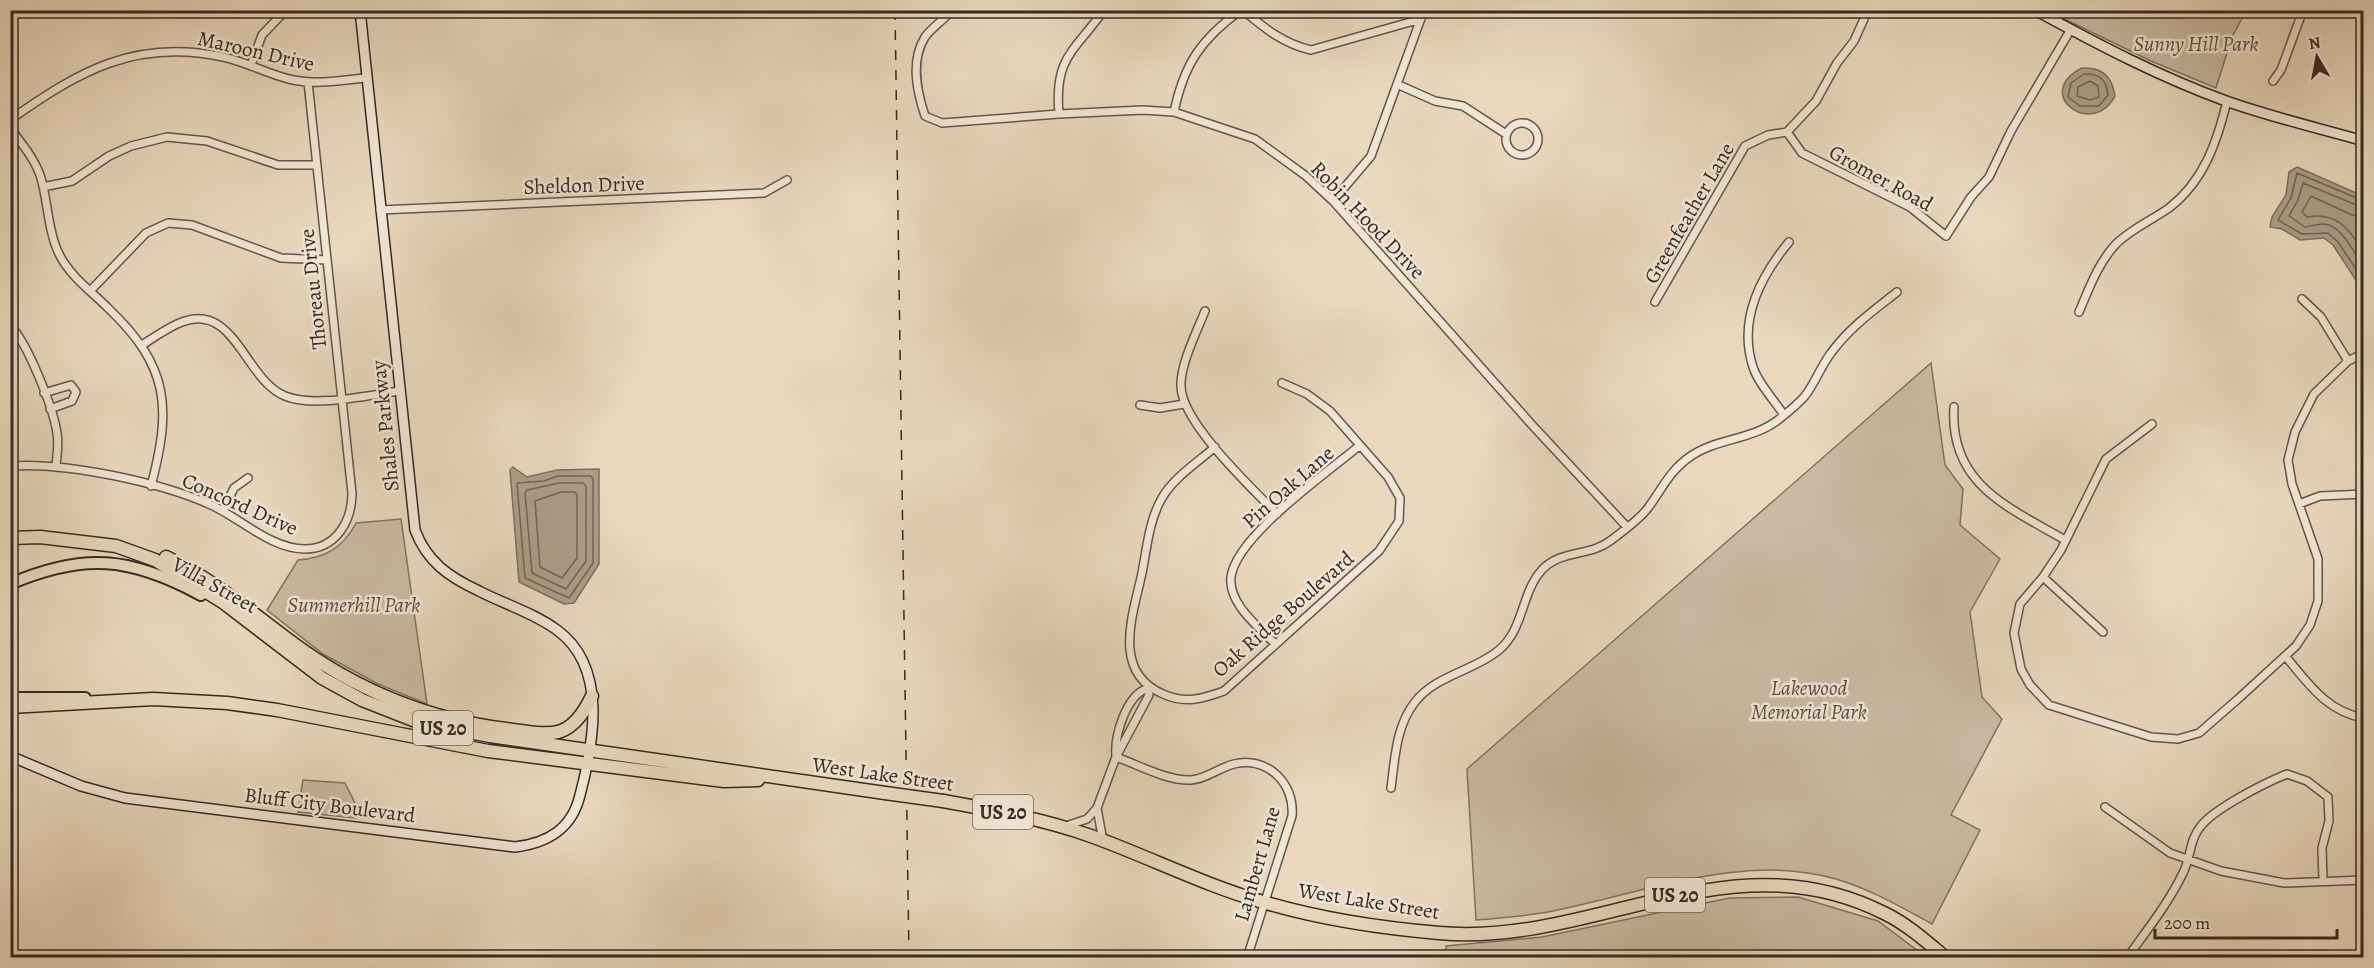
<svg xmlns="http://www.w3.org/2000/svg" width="2374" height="968" viewBox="0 0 2374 968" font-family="Alegreya,serif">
<rect width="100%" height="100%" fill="#e9d8be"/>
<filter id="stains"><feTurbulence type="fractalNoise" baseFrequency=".00333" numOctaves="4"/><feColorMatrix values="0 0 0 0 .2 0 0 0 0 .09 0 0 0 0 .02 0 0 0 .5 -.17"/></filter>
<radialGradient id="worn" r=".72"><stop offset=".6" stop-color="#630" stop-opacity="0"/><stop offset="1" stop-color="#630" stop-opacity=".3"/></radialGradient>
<path fill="#cabaa4" stroke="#807264" stroke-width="1.5" d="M2048 11H2246L2232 37 2216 88 2151 61Z
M1931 363 1945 465 1963 489 1960 525 2000 559 1970 612 1982 697 2002 719 1951 815 1980 830 1932 924C1901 907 1870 889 1836 879 1743 852 1644 893 1553 911 1527 916 1502 918 1476 920L1467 769Z
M401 519 427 704 376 683 323 654 267 610 298 560C325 558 343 548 356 523Z
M303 780 345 783 356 805V818L298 812Z
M1798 897 1878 921 1926 957H1446V946L1542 937 1729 898Z"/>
<path fill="#ac9d89" stroke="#7c6f60" stroke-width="1.5" d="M2082 68C2102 67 2112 76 2115 96 2093 139 2031 94 2082 68Z
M2297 167 2363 196V291L2333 245 2324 238 2300 240 2282 229 2270 227 2272 217 2286 195 2289 172Z
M513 467 527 477 557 470 599 469V564L574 603 564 604 519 582 510 470Z"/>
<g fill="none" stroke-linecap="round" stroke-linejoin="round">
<path stroke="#706456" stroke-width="1.5" d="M2084 74C2099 73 2107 80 2108 95L2099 106H2080L2068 97 2071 83Z
M2090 81 2098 86 2099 97 2090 100 2077 96 2078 87Z
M2364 201 2297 173 2291 198 2278 220 2302 234 2328 233 2338 242 2364 281
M2364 208 2303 183 2298 200 2289 216 2305 227C2311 226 2318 224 2324 224 2343 226 2354 254 2364 267
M2364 217 2352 215 2311 196 2302 212 2307 217C2337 211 2348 229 2364 251
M558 476H591L593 479V563L569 598 525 578 517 483 544 481Z
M559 483H583L586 486V561L566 589 532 573 525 493 527 490Z
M561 492H575L577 495V558L562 578 540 567 535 501Z"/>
<g stroke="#62564a" stroke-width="10">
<path id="street" d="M952 10C944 20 931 28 925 37 910 61 917 92 925 116L942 123 1059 114 1143 110 1174 112 1255 139 1306 176 1333 201 1533 426 1627 527
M1243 10C1264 28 1284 44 1311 50L1421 19
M251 65 262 35 286 10
M2273 81 2281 70 2303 10
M1399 85 1435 101 1463 106 1506 134
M1174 112C1184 64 1201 39 1241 10
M1059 114C1054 57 1074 52 1104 10
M10 120C79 71 136 38 223 57 247 62 269 75 293 80 317 85 343 80 366 78
M1506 139a16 16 0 1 1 32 0a16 16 0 1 1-32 0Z
M10 128C22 144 35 159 41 178 48 203 48 231 59 254 70 276 91 291 108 308 169 366 172 407 151 486
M1787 132 1802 153 1910 207 1946 236 1971 197 1989 177 2011 131 2071 29
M1787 132 1816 101 1837 63 1854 41 1868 10
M43 187 72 181 109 156 131 146 167 137 207 141 278 165H316
M1333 201 1371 156 1424 10
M380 210 764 193 787 180
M90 291 146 233 168 223 192 225 281 258 327 260
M2302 299 2321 317 2348 361
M1655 302 1745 146 1768 135 1787 132
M1205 311C1197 331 1180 365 1181 386 1181 422 1251 487 1277 514
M2079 312C2089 289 2098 263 2116 244 2131 229 2152 220 2169 208 2204 181 2217 142 2227 101
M10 325C28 344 53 407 57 433 59 444 57 455 56 466
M142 345C155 337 168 327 182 322 235 302 245 380 285 396 315 408 368 395 400 391
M44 393 71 385 76 392 72 401 50 409
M1140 405 1160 408 1184 404
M1954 407C1949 484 2008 507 2065 540
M1784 415C1774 400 1758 383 1753 367 1738 321 1760 277 1789 242
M2152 424 2106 459 2061 550 2043 577 2020 604 2014 633 2021 669 2030 685 2049 705 2151 737 2178 739 2199 733 2238 699 2296 646 2310 625 2318 601V559L2292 484 2288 460 2295 432 2314 394 2348 361 2364 353
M1215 447C1198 462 1173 478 1162 498 1149 520 1147 548 1142 573 1133 615 1111 672 1163 694 1185 704 1202 699 1224 691L1379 551 1399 521 1400 498 1388 477 1330 411 1307 394 1282 383
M10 466C66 462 160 482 211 505 240 518 271 549 305 549 336 549 352 521 352 493L308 82
M2299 504 2320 496 2364 494
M223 511 234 488 248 478
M2043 577 2103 632
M1275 644C1259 627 1228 604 1231 577 1236 536 1328 472 1359 446
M2286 657C2308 683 2327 712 2364 718
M1116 757C1139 765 1167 781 1191 780 1207 779 1218 768 1234 764 1267 756 1295 783 1292 816L1247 958
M1391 788C1395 758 1396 726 1415 702 1436 675 1474 671 1499 650 1524 629 1521 594 1541 571 1560 549 1589 557 1610 541 1622 532 1639 520 1648 508 1662 489 1670 470 1691 456 1717 438 1752 440 1778 420 1787 413 1798 404 1805 396 1815 383 1821 366 1831 353 1849 328 1873 311 1897 292
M2105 807 2170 853 2221 871 2284 883 2364 880
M1097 808 1103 841
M1066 826 1087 819 1097 808 1116 757 1149 695 1148 688C1126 695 1114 736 1116 757
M2127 958C2147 930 2168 904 2183 873 2191 858 2189 840 2201 826 2215 808 2265 783 2287 774L2307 781 2328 797 2329 821 2322 848 2323 880"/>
</g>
<g stroke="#352a23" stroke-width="12">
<path id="secondary" d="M2035 10C2097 44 2160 77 2226 101 2271 117 2318 128 2364 141
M10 756 81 786 125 798 515 847C548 843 572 829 580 795 594 742 608 667 557 630 534 613 504 604 479 591 449 577 427 562 415 530L360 10"/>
</g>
<g stroke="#352a23" stroke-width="14">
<path id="primary" d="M10 584C84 552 131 557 201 595
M10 698H85"/>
</g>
<g stroke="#352a23" stroke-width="15">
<path id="highway" d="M10 538 40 537 116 546 155 560 224 603 322 678 362 700 418 722 490 736 885 793
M166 557C215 581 247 609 290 641 354 689 426 719 506 729 551 735 570 742 592 696
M10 707 153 699 227 703 277 710 488 751 724 781 758 780
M943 801C993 810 1043 819 1091 836 1149 857 1204 885 1263 902 1320 919 1380 928 1439 933 1595 947 1731 834 1886 914 1908 925 1927 942 1946 958"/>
</g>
<use href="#street" stroke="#f1e6d5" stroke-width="7"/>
<use href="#secondary" stroke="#f1e6d5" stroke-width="9"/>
<use href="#primary" stroke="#e9d8be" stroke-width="10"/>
<use href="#highway" stroke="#e9d8be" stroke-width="12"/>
<path stroke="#352a23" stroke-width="1.5" stroke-dasharray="10 10" stroke-linecap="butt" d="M895 10 909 958"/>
<g stroke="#352a23" stroke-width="15" stroke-linecap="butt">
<path id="highway-bridge" d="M885 793 943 801"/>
</g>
<use href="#highway-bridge" stroke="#e9d8be" stroke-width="12"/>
</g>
<g text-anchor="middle" stroke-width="5" stroke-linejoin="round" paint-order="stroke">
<g fill="#f1e6d5" stroke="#6d6258" stroke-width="1.5">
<rect x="413" y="711" width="60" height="34" rx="4.5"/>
<rect x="973" y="795" width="60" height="34" rx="4.5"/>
<rect x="1645" y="878" width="60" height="34" rx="4.5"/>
</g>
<g font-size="20" font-weight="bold" fill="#352a23">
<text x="443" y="735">US 20</text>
<text x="1003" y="819">US 20</text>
<text x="1675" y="902">US 20</text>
</g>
<g font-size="21" font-style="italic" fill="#5a4e43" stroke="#f1e6d5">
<text x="2196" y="51">Sunny Hill Park</text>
<text x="354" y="612">Summerhill Park</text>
<text x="1809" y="695">Lakewood<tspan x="1809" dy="24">Memorial Park</tspan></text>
</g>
<g font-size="21" fill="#352a23" stroke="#f1e6d5">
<text transform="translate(256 51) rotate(13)" y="7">Maroon Drive</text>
<text transform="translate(1881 178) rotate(29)" y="7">Gromer Road</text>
<text transform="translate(584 185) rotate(-2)" y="7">Sheldon Drive</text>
<text transform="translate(1689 213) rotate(-60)" y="7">Greenfeather Lane</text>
<text transform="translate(1368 220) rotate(46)" y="7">Robin Hood Drive</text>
<text transform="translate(313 289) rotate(-96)" y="7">Thoreau Drive</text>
<text transform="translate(385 426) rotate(-96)" y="7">Shales Parkway</text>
<text transform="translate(1288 487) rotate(-41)" y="7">Pin Oak Lane</text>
<text transform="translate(240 504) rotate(24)" y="7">Concord Drive</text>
<text transform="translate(215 585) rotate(29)" y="7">Villa Street</text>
<text transform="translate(1283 614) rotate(-41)" y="7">Oak Ridge Boulevard</text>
<text transform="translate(883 774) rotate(8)" y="7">West Lake Street</text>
<text transform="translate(330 805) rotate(7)" y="7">Bluff City Boulevard</text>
<text transform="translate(1257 864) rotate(-74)" y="7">Lambert Lane</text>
<text transform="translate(1369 901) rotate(9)" y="7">West Lake Street</text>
</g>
</g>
<rect width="2374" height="968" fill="none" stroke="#e9d8be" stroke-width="36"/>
<rect x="12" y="12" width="2350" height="944" fill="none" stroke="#352a23" stroke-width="3"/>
<rect x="18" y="18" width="2338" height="932" fill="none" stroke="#352a23" stroke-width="1.5"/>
<g transform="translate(2317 57) rotate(350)" stroke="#f1e6d5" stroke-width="4.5" paint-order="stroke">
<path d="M0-4.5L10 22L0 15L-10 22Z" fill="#352a23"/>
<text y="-9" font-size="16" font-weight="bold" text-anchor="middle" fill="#352a23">N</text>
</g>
<path d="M2155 929v9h182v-9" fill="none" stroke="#352a23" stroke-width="3"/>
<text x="2164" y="929" font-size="18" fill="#352a23" stroke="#f1e6d5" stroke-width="4.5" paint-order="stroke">200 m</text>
<rect width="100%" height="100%" filter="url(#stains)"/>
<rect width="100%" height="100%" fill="url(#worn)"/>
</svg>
